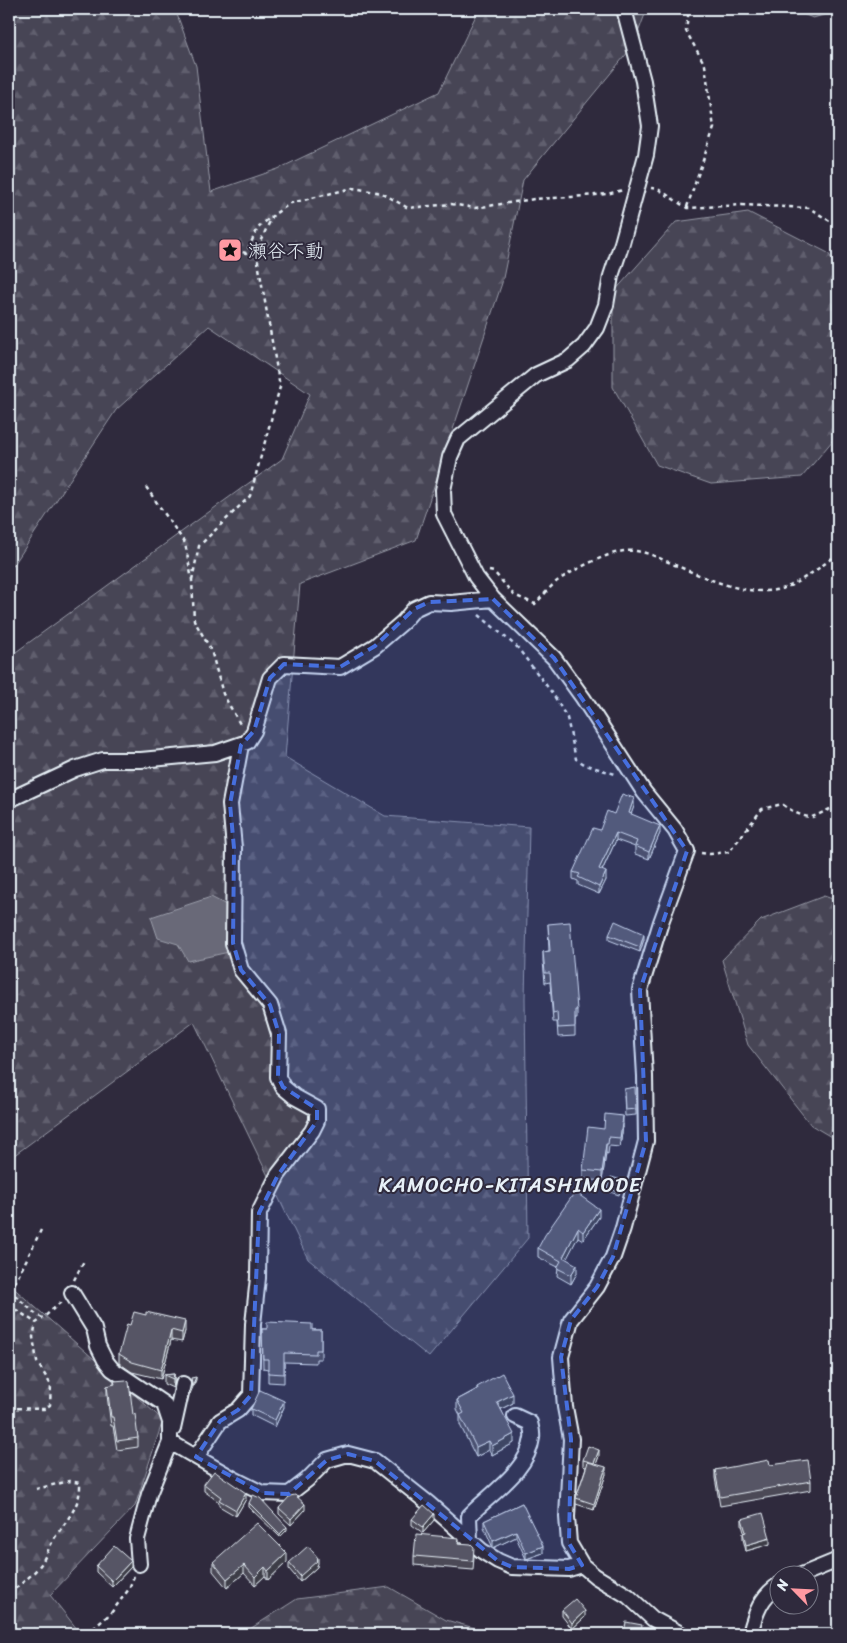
<svg xmlns="http://www.w3.org/2000/svg" width="847" height="1643" viewBox="0 0 847 1643" font-family="Sriracha,'Klee One',sans-serif">
<defs>
<pattern id="forest-firs" width="22" height="20" patternUnits="userSpaceOnUse" patternTransform="scale(1.25)"><rect width="22" height="20" fill="#464455"/><path d="M5 1l3.5 6h-7zM16 11l3.5 6h-7z" fill="#615f6e"/></pattern>
</defs>
<rect width="100%" height="100%" fill="#2f2a3d"/>
<filter id="ink" filterUnits="userSpaceOnUse"><feTurbulence type="fractalNoise" baseFrequency=".02" numOctaves="2"/><feDisplacementMap in="SourceGraphic" scale="10" xChannelSelector="R" yChannelSelector="G"/><feConvolveMatrix kernelMatrix="1 2 1 2 8 2 1 2 1" color-interpolation-filters="sRGB"/></filter>
<g filter="url(#ink)">
<path fill="url(#forest-firs)" stroke="#979aa6" d="M9 9H175L196 66 211 192 278 169 439 92 479 9H647L633 46 523 180 502 283 416 540 300 584 285 757 385 816 529 827 525 998 528 1238 429 1357 308 1259 194 1022 9 1159V657L282 459 310 394 209 326 116 410 9 572Z
M790 9H838V11L813 18Z
M748 212 828 253 838 268V434L802 477 711 484 657 465 613 387V293L676 222Z
M824 896 838 901V1141L811 1125 748 1045 722 960 761 920Z
M9 1284 163 1420 135 1506 50 1595 81 1634H9Z
M389 1587 446 1620 496 1634H242L297 1599Z"/>
<path fill="#696978" stroke="#9c9fab" d="M211 897 230 907 229 952 188 961 178 944 158 938 151 917Z"/>
<g fill="none" stroke-linecap="round" stroke-linejoin="round">
<g stroke="#e8f1f8" stroke-width="18">
<path id="minor" d="M624 9 643 81 650 126 646 155 622 243 611 276 606 305 597 328 584 346 568 360 536 375 458 439 450 457 443 490 444 514 476 577 493 599 554 658 583 698 644 792 675 830 687 851 661 922 640 990 645 1076 646 1141 623 1228 613 1257 597 1287 571 1320 561 1357 565 1407 571 1439 567 1517 569 1543 582 1565 595 1576 628 1596 653 1619 681 1634
M9 800 75 769 103 760H141L215 753 247 742 254 731 270 678 284 664 340 667 375 646 403 622 414 609 429 602 451 603 493 599
M72 1293 94 1329 98 1346 105 1360 112 1369 164 1404 170 1422V1442
M173 1429 183 1384
M196 1457 220 1421 238 1410 251 1395 253 1324 258 1278 259 1213 278 1175 312 1131 317 1121V1109L295 1097 283 1087 278 1077 279 1034 270 1005 241 970 233 943 234 848 230 804 241 745
M470 1541 469 1516C490 1494 528 1471 532 1438 533 1433 531 1427 530 1423L515 1416
M139 1564 137 1539 149 1494 170 1442 234 1479 262 1493 289 1494 307 1480 327 1460 348 1454 375 1461 428 1503 482 1551 498 1561 512 1567 569 1569 582 1565
M799 1576 838 1560
M750 1634C755 1614 761 1596 780 1584"/>
</g>
<path stroke="#e8f1f8" stroke-width="2.5" stroke-dasharray="4 4" stroke-linecap="butt" d="M651 188 658 189 687 208 742 205 809 208 838 226
M687 207 714 128 705 65 686 31 689 9
M235 250 246 253 258 228 272 216
M146 487 185 543 192 580 194 620 211 650 223 694 240 724
M489 571 494 572 514 595 535 604C542 597 549 588 556 582 569 572 608 552 625 551 643 549 659 558 675 565 706 578 750 599 784 588 798 584 827 563 838 553
M192 580 199 546 250 496 280 387 258 262 260 242 273 215 291 203 353 188 382 193 408 208 451 204 475 208 534 199 572 197 607 194 623 190
M479 615 517 647 553 694 567 718 576 759 586 765 615 774
M701 853 710 854 729 852 762 809 782 804C790 810 801 817 812 817 816 816 831 808 838 806
M74 1280 85 1259
M9 1290 38 1316 43 1318 61 1302
M11 1291 41 1230
M9 1305 36 1323
M9 1408 44 1409 50 1405 51 1385 37 1362 33 1337 36 1323 43 1318
M9 1593C20 1585 33 1575 41 1564 46 1556 49 1547 54 1539 66 1520 81 1507 80 1483L69 1481 36 1489
M87 1634 111 1613 129 1589 134 1576"/>
<use href="#minor" stroke="#2f2a3d" stroke-width="14"/>
</g>
<path fill="#4b4957" stroke="#e8f1f8" d="M634 806 631 814 660 833 649 859 635 854V847L616 840 602 871 606 880 599 894 578 885V881L573 879V872L600 830 614 814Z
M548 924 577 1010V1019H575V1036L558 1037 557 1022H553L550 982 545 983 543 961V952L549 951Z
M609 935 644 939 640 952 609 940Z
M624 1095 636 1109V1115L625 1116Z
M623 1126 620 1147 609 1146 608 1154 606 1153 602 1181 583 1179V1170L604 1129Z
M622 1183 619 1195 607 1191V1188Z
M599 1217 583 1240 578 1237 566 1259 577 1273 571 1284 557 1276 558 1267 538 1257V1248Z
M130 1325 185 1331 182 1342 171 1340 161 1379 132 1372 119 1363V1354Z
M262 1329 321 1330V1359H316V1363L284 1362V1383L268 1382V1369L263 1368Z
M174 1374V1383L173 1388 164 1384V1375Z
M114 1381 133 1415 138 1438V1447L117 1450 113 1426H111L107 1395V1386L114 1385Z
M477 1387 513 1403 501 1409 514 1443 492 1455 489 1450 476 1457 460 1425V1415L457 1409V1400L477 1389Z
M284 1407 275 1427 251 1415V1409Z
M599 1456 596 1464 606 1474 594 1510 576 1504V1498L586 1467 583 1466V1460Z
M770 1465 811 1481V1490L720 1506 715 1478V1470Z
M204 1484 246 1499 236 1516 219 1506V1502L204 1491Z
M249 1503 287 1530 280 1537 249 1507Z
M522 1503 543 1553 526 1559 516 1537 493 1548 484 1527V1521Z
M279 1508 305 1510 291 1525 279 1514Z
M412 1519 434 1520 423 1533 412 1525Z
M742 1519 770 1544 746 1551 743 1539V1533L744 1532 742 1525Z
M459 1543 474 1556 473 1570 414 1565V1556Z
M213 1562H287L268 1580 265 1576 255 1585 244 1573 227 1588 213 1571Z
M289 1563 318 1564 317 1565V1567L300 1582 289 1569Z
M96 1566 131 1567 112 1587 96 1572Z
M562 1610 585 1617 572 1629 562 1616Z"/>
<path fill="#3d3c47" stroke="#e8f1f8" d="M634 798V806L629 820V813Z
M660 826V833L649 859V852Z
M616 833V840L599 877V869Z
M606 872V880L599 894V887Z
M644 934V939L640 952V947Z
M623 1116V1126L620 1147V1138Z
M606 1144V1153L602 1181V1172Z
M599 1209V1217L583 1240V1232Z
M578 1228V1237L563 1266V1257Z
M577 1265V1273L571 1284V1275Z
M185 1321V1331L182 1342V1333Z
M171 1330V1340L161 1379V1370Z
M174 1374V1383L173 1388V1379Z
M196 1377V1380L190 1394V1391Z
M513 1394V1403L497 1411V1402Z
M284 1401V1407L275 1427V1420Z
M514 1434V1443L492 1455V1446Z
M489 1441V1450L476 1457V1447Z
M599 1450V1456L594 1470V1463Z
M606 1467V1474L594 1510V1504Z
M246 1493V1499L236 1516V1510Z
M305 1504V1510L291 1525V1519Z
M434 1514V1520L423 1533V1527Z
M287 1527V1530L280 1537V1534Z
M516 1531V1537L493 1548V1541Z
M770 1538V1544L746 1551V1545Z
M543 1546V1553L526 1559V1553Z
M287 1553V1562L268 1580V1571Z
M318 1558V1564L317 1565V1567L300 1582V1576Z
M131 1561V1567L112 1587V1581Z
M244 1565V1573L227 1588V1579Z
M265 1567V1576L255 1585V1577Z
M585 1611V1617L572 1629V1623Z"/>
<path fill="#575565" stroke="#e8f1f8" d="M622 794 634 798 629 813 660 826 649 852 635 846 637 841 616 833 599 869 606 872 599 887 578 877 580 874 573 872 593 828 600 830 607 811 614 814Z
M615 921 644 934 640 947 609 935Z
M570 922 577 1010H575V1027L558 1028 557 1012 553 1013 550 973H545L543 952 550 951 548 924Z
M635 1087 636 1109 625 1110 624 1089Z
M605 1114 623 1116 620 1138 609 1137 608 1144H606L602 1172 583 1170 588 1127 604 1129Z
M611 1177 622 1180 619 1192 607 1188Z
M575 1192 599 1209 583 1232 578 1228 563 1257 577 1265 571 1275 557 1268 561 1261 538 1248 545 1235Z
M134 1312 146 1315V1312L185 1321 182 1333 171 1330 161 1370 132 1362 119 1354 127 1324 130 1325Z
M267 1322 312 1324V1330H321V1350H316V1354L284 1353V1374L268 1373V1359H263L262 1329H267Z
M502 1373 513 1394 497 1402 514 1434 492 1446 489 1441 476 1447 460 1415 464 1413 457 1400 478 1389 477 1387Z
M174 1374 173 1379 164 1375Z
M196 1377 190 1391 192 1383 191 1378Z
M126 1380 129 1382 133 1415 135 1414 138 1438 117 1441 113 1417H111L107 1386 115 1384 114 1381Z
M260 1390 284 1401 275 1420 251 1409Z
M588 1446 599 1450 594 1463 583 1460Z
M769 1460 770 1465 808 1460 811 1481 720 1497 715 1470Z
M588 1462 606 1467 594 1504 576 1498Z
M214 1471 246 1493 236 1510 219 1500 221 1497 204 1484Z
M253 1495 260 1498 287 1527 280 1534 249 1503Z
M295 1495 305 1504 291 1519 279 1508 290 1496Z
M522 1503 543 1546 526 1553 516 1531 493 1541 484 1521Z
M424 1505 434 1514 423 1527 412 1519Z
M763 1513 770 1538 746 1545 743 1533 746 1532 742 1519Z
M257 1523 287 1553 268 1571 265 1567 255 1577 244 1565 227 1579 213 1562Z
M416 1534 459 1538 458 1543 471 1544 474 1547 473 1561 414 1556Z
M114 1546 131 1561 112 1581 96 1566Z
M308 1546 318 1558 316 1560 317 1561 300 1576 289 1563Z
M575 1599 585 1611 572 1623 562 1610Z
M626 1622 642 1625 641 1634H624Z"/>
</g>
<path fill="#466fde" fill-opacity="0.2" stroke="#466fde" stroke-width="4" stroke-dasharray="10 6" stroke-linejoin="round" d="M493 599 554 658 687 851 640 990 646 1141 613 1257 597 1287 571 1320 561 1357 571 1439 569 1543 582 1565 569 1569 512 1567 498 1561 375 1461 348 1454 327 1460 289 1494 262 1493 196 1457 220 1421 238 1410 251 1395 259 1213 278 1175 317 1121V1109L283 1087 278 1077 279 1034 270 1005 241 970 233 943 234 848 230 804 241 745 254 731 270 678 284 664 340 667 375 646 414 609 429 602Z"/>
<defs>
<g id="sight-square" transform="scale(1.25)"><rect x="-9" y="-9" width="18" height="18" rx="4" fill="#ff9aa2" stroke="#2f2a3d"/><path d="M0-6L1.8-2.2L6-1.7L2.9 1.2L3.7 5.4L0 3.3L-3.7 5.4L-2.9 1.2L-6-1.7L-1.8-2.2Z" fill="#111"/></g>
</defs>
<g fill-rule="evenodd">
<use href="#sight-square" x="230" y="250"/>
</g>
<g text-anchor="middle" stroke-width="4" stroke-linejoin="round" paint-order="stroke">
<g font-size="19" fill="#e8f1f8" stroke="#2f2a3d" text-anchor="start">
<text x="248" y="257">瀬谷不動</text>
</g>
<g font-size="21" letter-spacing="1" fill="#e8f1f8" stroke="#2f2a3d">
<text x="510" y="1192">KAMOCHO-KITASHIMODE</text>
</g>
</g>
<rect width="847" height="1643" fill="none" stroke="#2f2a3d" stroke-width="30"/>
<rect x="15" y="15" width="817" height="1613" fill="none" stroke="#e8f1f8" stroke-width="2" filter="url(#ink)"/>
<g transform="translate(794 1590) rotate(294)"><circle r="24" fill="#2f2a3d" stroke="#797a88"/>
<path d="M0-4L9 19L0 12L-9 19Z" fill="#ff9aa2"/>
<text y="-8" font-size="14" font-weight="bold" text-anchor="middle" fill="#e8f1f8">N</text>
</g>
</svg>
